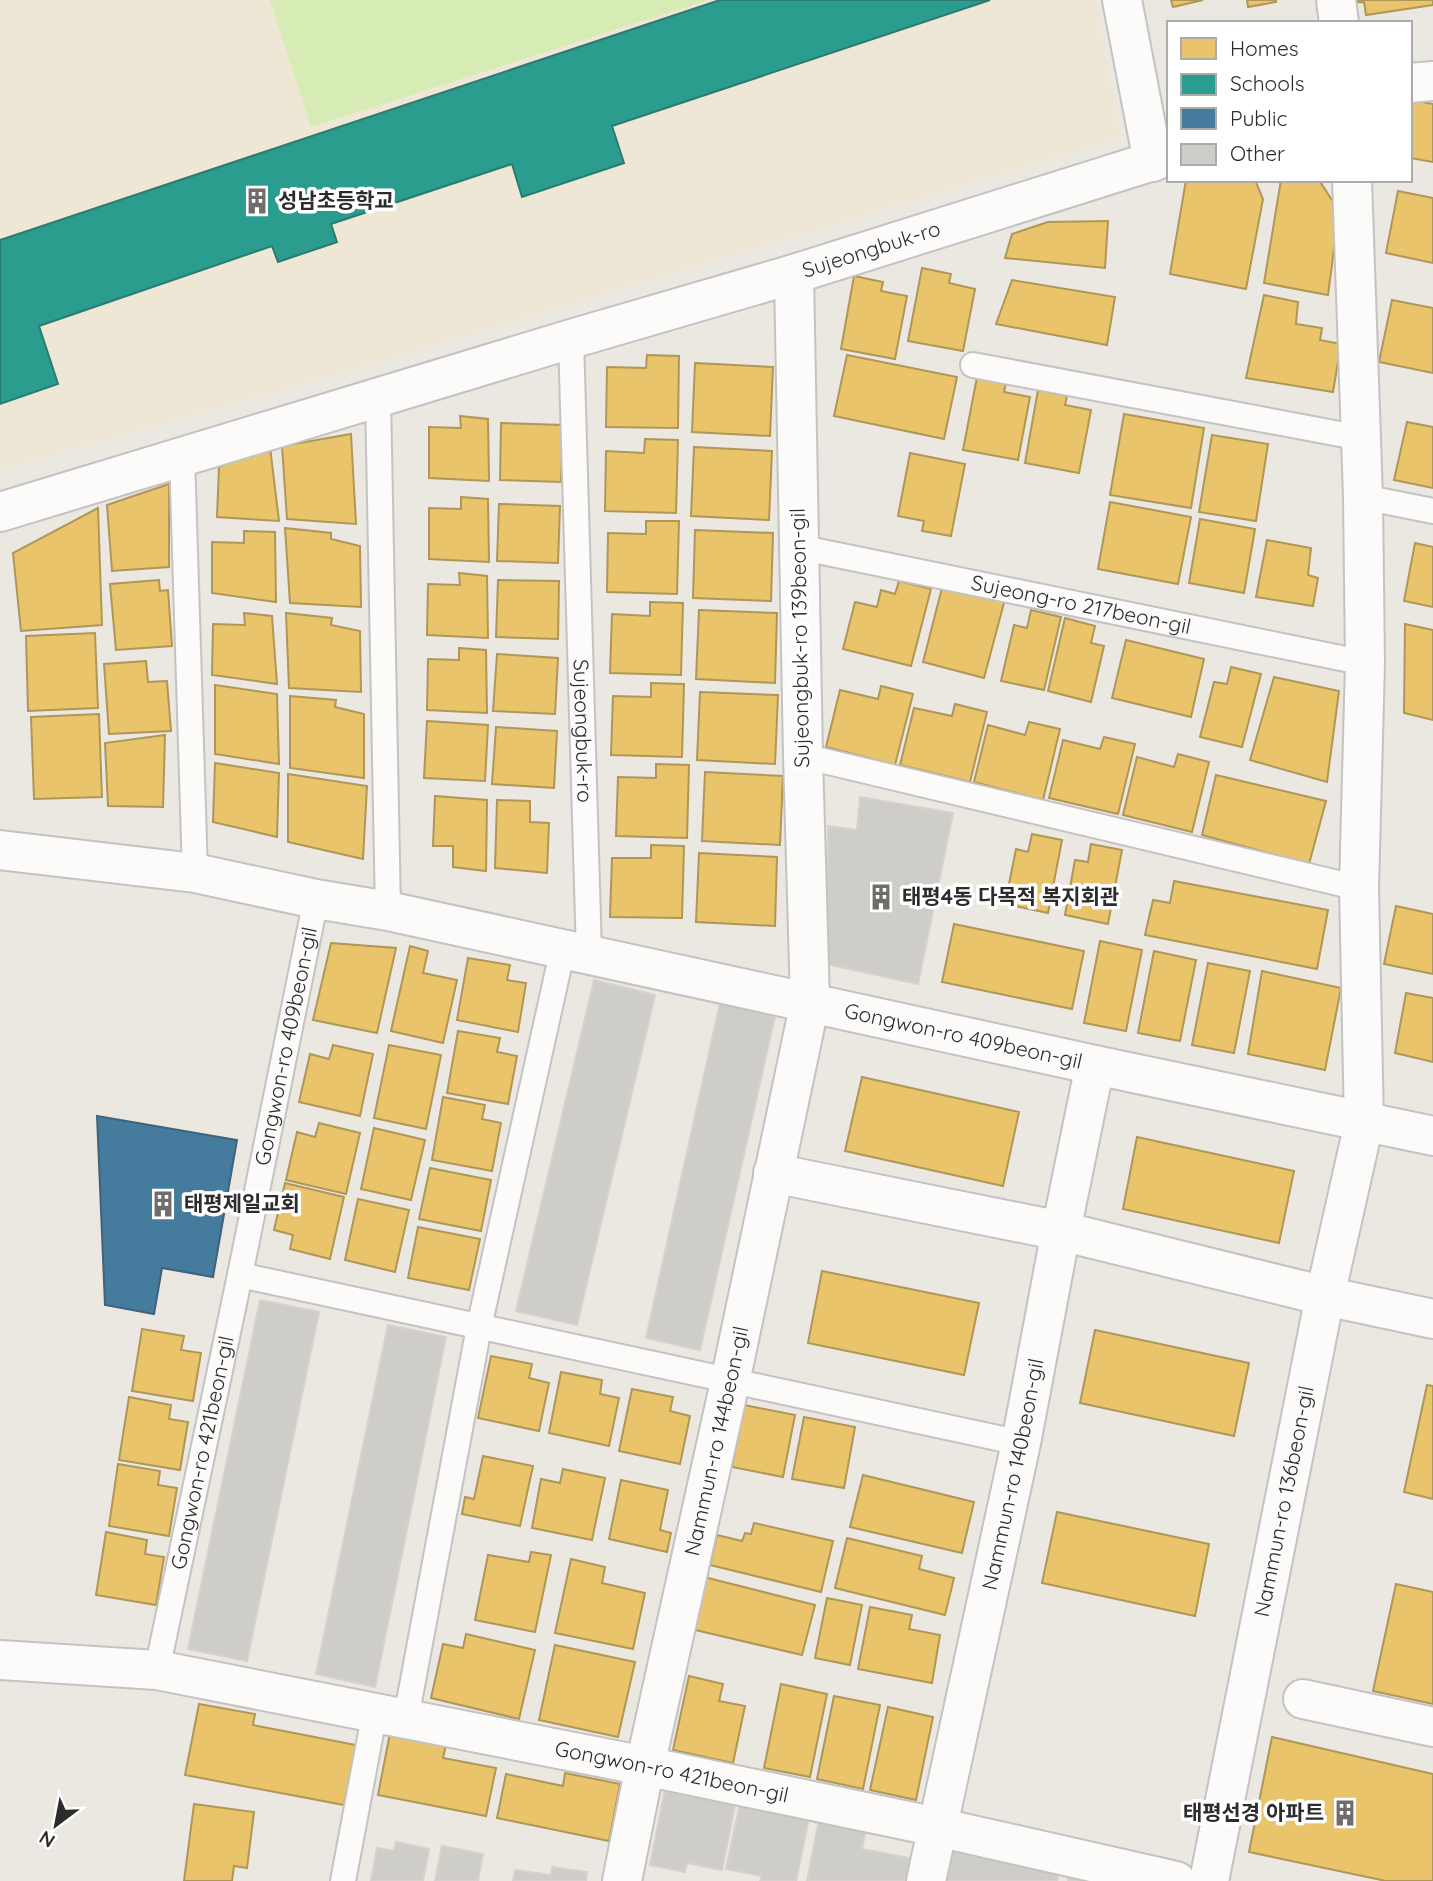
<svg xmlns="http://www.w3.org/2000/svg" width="1433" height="1881" viewBox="0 0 1433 1881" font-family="Quicksand,'Noto Sans KR',sans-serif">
<rect width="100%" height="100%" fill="#ebe7e1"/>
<path fill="#eee7d5" d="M0 0H1096L1121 138 364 367 0 470Z"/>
<path fill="#d6ecb4" d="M270 0H708L311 127Z"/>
<path fill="#e9c46a" stroke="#b09657" stroke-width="2" d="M1171 0H1203L1173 7Z
M1247 0H1276V2L1248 7Z
M1348 0H1433V5L1366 15 1364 2 1348 3Z
M1410 100 1433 104V162L1410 158Z
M1186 180H1255L1263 199 1246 289 1170 274Z
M1281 180H1319L1339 211 1328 295 1264 283Z
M1398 191 1433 198V263L1386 253Z
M1108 221 1105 268 1005 258 1012 234 1048 222Z
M922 268 951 274 949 283 975 289 963 351 908 341Z
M854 276 883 282 881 291 907 296 895 359 841 349Z
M1012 280 1115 297 1107 345 996 324Z
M1264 295 1298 302 1296 324 1322 328 1320 340 1341 344 1333 392 1246 378Z
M1392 300 1433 308V373L1379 362Z
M647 355 679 356 678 428 606 427 607 367 646 368Z
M847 355 957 377 944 439 834 416Z
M695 363 773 367 770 436 692 432Z
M977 377 1006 383 1004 392 1030 397 1018 460 963 450Z
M1038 390 1067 396 1065 405 1091 410 1079 473 1025 463Z
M1124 414 1204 428 1191 508 1110 495Z
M460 416 488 419 489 481 429 478V427L461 428Z
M1407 422 1433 427V488L1394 480Z
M501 423 563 425 561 482 500 480Z
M351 434 356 524 287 519 282 446Z
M1212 435 1268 444 1256 521 1199 512Z
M645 439 678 440 676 513 605 511 606 451 644 453Z
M270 447 279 521 217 517 219 467Z
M694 447 772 451 769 520 691 516Z
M910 453 965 464 951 536 922 531 924 521 898 516Z
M169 484V567L112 571 107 505Z
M461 497 488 499 489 562 429 559V508L461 509Z
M1110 502 1191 517 1178 584 1098 569Z
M499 504 560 506 558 563 497 561Z
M98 508 102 625 21 631 13 553Z
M1200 519 1255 529 1244 593 1189 583Z
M646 521H679L677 594 607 592 608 533 646 534Z
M285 528 331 533V539L360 546 361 607 290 603Z
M695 530 773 533 771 601 693 598Z
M244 531 275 532 276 602 212 593V542L244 543Z
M1267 540 1311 548 1308 575 1318 578 1313 606 1256 597Z
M1415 543 1433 547V607L1404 601Z
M459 573 487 576 488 638 427 635 428 584 460 585Z
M159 580 160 591 168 590 172 646 116 650 110 584Z
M498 580 559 581 558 639 496 637Z
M899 581 931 589 911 666 843 649 855 602 877 607 881 590 895 594Z
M943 584 1005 599 984 678 923 662Z
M650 602 683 603 681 675 610 673 612 614 650 616Z
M699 610 777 613 775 683 696 679Z
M1031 610 1061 617 1044 690 1001 681 1014 625 1027 628Z
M244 613 272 616 277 684 212 675 213 624 245 625Z
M286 613 332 618 331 625 360 631 361 692 289 688Z
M1065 618 1095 626 1091 643 1104 646 1091 702 1048 691Z
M1405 624 1433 630V720L1404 713Z
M95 633 98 708 28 711 26 636Z
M1126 640 1204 659 1191 717 1112 698Z
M459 648 486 650 487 713 427 710 428 659 459 660Z
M497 654 558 658 555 714 493 711Z
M146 661 148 682 167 681 171 731 109 734 104 664Z
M1231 667 1261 674 1242 747 1200 737 1214 682 1227 684Z
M1274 677 1339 691 1327 782 1250 760Z
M651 683 684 684 682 757 611 755 613 696 651 697Z
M215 685 277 694 279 764 215 754Z
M881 686 913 694 895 765 826 747 840 690 878 699Z
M700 692 778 695 775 764 697 760Z
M290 696 336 700 335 707 364 714V778L290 768Z
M955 704 987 712 970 782 900 765 914 708 952 716Z
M99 714 102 797 34 799 31 717Z
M427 721 488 725 485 781 424 778Z
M1029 722 1060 729 1043 800 974 782 988 725 1025 735Z
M496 727 557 731 554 788 492 784Z
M165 735 163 807 108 806 105 743Z
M1104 737 1135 744 1118 814 1049 798 1063 740 1100 749Z
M1178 754 1209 762 1192 832 1123 815 1137 757 1174 767Z
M215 763 279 773 277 837 213 822Z
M656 764 689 765 687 838 616 836 618 777 656 778Z
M705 772 783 776 780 845 702 841Z
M288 774 367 786 363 859 288 842Z
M1216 775 1326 801 1309 864 1202 835Z
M435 796 487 800 486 871 453 867V846H433Z
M497 800 530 801V822L549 823 547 873 495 868Z
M1032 834 1062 840 1048 913 1005 904 1016 849 1028 852Z
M1091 844 1122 850 1108 924 1065 915 1075 860 1088 862Z
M651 845 684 846 682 918 610 917 612 858H651Z
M699 853 777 857 775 926 696 922Z
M1174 881 1328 910 1317 969 1145 935 1153 900 1170 903Z
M1396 906 1433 914V974L1384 964Z
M954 924 1084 951 1072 1009 942 982Z
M1100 941 1142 950 1126 1031 1084 1023Z
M331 943 396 948 377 1033 313 1020Z
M410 946 428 951 423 973 457 980 443 1043 391 1031Z
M1154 951 1196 960 1180 1041 1138 1033Z
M468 958 510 965 507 980 526 983 518 1032 457 1020Z
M1208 963 1250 971 1234 1053 1192 1045Z
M1262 971 1341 988 1325 1070 1248 1054Z
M1406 993 1433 998V1062L1395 1053Z
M458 1031 500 1038 497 1052 517 1056 508 1104 447 1093Z
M333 1045 373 1054 360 1116 299 1102 310 1054 329 1059Z
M389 1045 441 1055 426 1129 374 1118Z
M862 1077 1019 1112 1003 1186 845 1151Z
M443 1097 485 1105 482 1119 501 1123 492 1171 432 1160Z
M319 1123 360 1133 346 1194 286 1180 297 1132 315 1137Z
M374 1128 425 1140 411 1200 361 1189Z
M1137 1137 1294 1171 1279 1243 1123 1209Z
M430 1168 491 1180 481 1231 419 1219Z
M285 1183 344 1197 330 1259 290 1249 293 1235 274 1230Z
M358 1199 409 1210 395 1272 345 1260Z
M418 1227 480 1239 469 1290 408 1278Z
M822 1271 979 1303 964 1375 808 1343Z
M142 1329 184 1336 181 1350 201 1353 193 1401 132 1391Z
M1095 1330 1249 1363 1234 1436 1080 1403Z
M491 1356 532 1364 529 1378 549 1383 539 1431 478 1418Z
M561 1372 602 1380 600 1394 619 1398 609 1446 549 1433Z
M1427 1385 1433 1386V1499L1404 1492Z
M632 1389 673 1397 670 1411 690 1416 680 1464 619 1451Z
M129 1397 171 1405 169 1419 188 1422 180 1470 119 1460Z
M744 1405 795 1415 783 1477 732 1467Z
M804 1417 855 1427 844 1488 792 1479Z
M483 1456 533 1466 520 1526 462 1514 465 1497 474 1499Z
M118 1464 160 1471 158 1485 177 1488 169 1536 109 1526Z
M563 1469 605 1478 592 1540 532 1528 541 1479 560 1483Z
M863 1475 974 1502 962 1553 850 1527Z
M621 1480 668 1490 660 1530 671 1533 667 1552 609 1539Z
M1057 1512 1209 1544 1195 1616 1042 1583Z
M754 1523 833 1541 821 1592 710 1565 717 1535 742 1541 745 1533 751 1534Z
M106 1532 147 1540 145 1554 164 1557 156 1605 96 1595Z
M847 1538 922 1556 919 1569 954 1578 945 1615 835 1588Z
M531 1552 551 1555 535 1632 475 1620 488 1555 529 1562Z
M571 1559 605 1567 602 1583 645 1593 633 1649 555 1633Z
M704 1577 815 1605 802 1655 691 1629Z
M1396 1584 1433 1592V1704L1373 1691Z
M827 1598 862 1605 850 1665 815 1658Z
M870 1607 912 1615 909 1629 940 1635 932 1683 858 1669Z
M466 1634 535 1650 519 1719 431 1698 443 1644 463 1648Z
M555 1645 635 1662 618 1737 539 1720Z
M689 1676 723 1684 719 1701 745 1706 733 1763 673 1750Z
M781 1684 827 1694 810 1777 764 1768Z
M834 1696 880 1705 863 1789 817 1779Z
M199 1704 255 1714 253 1725 356 1745 344 1805 185 1775Z
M888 1707 933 1717 916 1800 870 1790Z
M390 1733 446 1745 443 1758 496 1768 486 1816 378 1795Z
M1272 1737 1433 1774V1881H1386L1249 1852Z
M565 1773 620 1784 609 1841 497 1818 506 1774 563 1786Z
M194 1804 254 1812 247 1868 234 1866 232 1881H184Z"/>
<path fill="#2a9d8f" stroke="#2b7b71" stroke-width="2" d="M720 0H990L612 126 624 163 522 197 512 164 331 224 337 242 278 262 272 246 39 326 58 384 0 404V240Z"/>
<path fill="#457b9d" stroke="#3e637b" stroke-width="2" d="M97 1116 237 1140 213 1277 162 1268 154 1314 105 1305Z"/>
<path fill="#cfcdc8" stroke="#d5d2cd" stroke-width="2" d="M860 797 953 813 918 984 826 964 828 826 857 830Z
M594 980 655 995 577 1325 516 1311Z
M720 1003 775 1016 700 1350 646 1338Z
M260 1300 319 1312 247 1661 188 1649Z
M388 1325 446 1337 375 1687 316 1674Z
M665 1790 735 1805 722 1870 687 1863 685 1872 650 1865Z
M740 1803 809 1818 796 1881H760L762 1876 726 1869Z
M820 1815 867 1824 862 1849 909 1858 905 1881H807Z
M396 1842 429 1849 423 1881H371L377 1848 394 1851Z
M950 1844 1060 1869 1057 1881H942Z
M442 1846 483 1854 478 1881H435Z
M552 1867 587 1872 586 1881H513L515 1870 551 1875Z
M1070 1870 1120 1881H1068Z"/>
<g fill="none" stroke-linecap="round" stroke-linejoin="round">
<g stroke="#c4c3c3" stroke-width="28">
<g id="service">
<path id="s1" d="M571 339 589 954"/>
<path d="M973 365 1361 438"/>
<path d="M378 397 388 911"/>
<path d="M182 456 195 873"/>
<path d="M1363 497 1433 511"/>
<path id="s2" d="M798 547 1365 663"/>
<path d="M803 756 1359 888"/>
<path d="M240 1275 1021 1443"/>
<path id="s3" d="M157 1670 240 1275 316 899"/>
<path d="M406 1718 479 1327 563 948"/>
<path d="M343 1881 375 1711"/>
</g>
</g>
<g stroke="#c4c3c3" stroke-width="42">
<g id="minor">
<path d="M1122 0 1153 162"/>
<path d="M1336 0 1339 23"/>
<path d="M1410 83 1433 81"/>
<path id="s4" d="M0 512 571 339 794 274 1169 156"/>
<path id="s5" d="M0 850 195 873 316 899 388 911 1095 1065 1433 1136"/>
<path d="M773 1173 1061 1231 1325 1296 1433 1319"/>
<path id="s6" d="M0 1660 157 1670 645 1766 937 1827 1176 1881"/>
<path d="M1303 1699 1433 1727"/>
<path id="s7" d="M622 1881 645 1766 730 1382 810 1002 803 756 794 274"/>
<path id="s8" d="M926 1881 1021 1443 1061 1231 1095 1065"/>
<path id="s9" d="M1209 1881 1325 1296 1364 1123 1359 888 1365 663 1363 497 1352 180"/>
</g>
</g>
<use href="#service" stroke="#fcfbfa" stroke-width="24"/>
<use href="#minor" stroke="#fcfbfa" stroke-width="38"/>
</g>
<defs>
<g id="building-bare" transform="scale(2.1)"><path d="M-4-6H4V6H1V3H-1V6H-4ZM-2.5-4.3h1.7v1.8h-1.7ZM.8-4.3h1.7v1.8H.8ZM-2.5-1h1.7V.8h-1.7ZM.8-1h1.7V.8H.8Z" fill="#6f6d6b" stroke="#fff" stroke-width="2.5" paint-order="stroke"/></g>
</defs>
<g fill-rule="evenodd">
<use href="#building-bare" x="257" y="201"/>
<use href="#building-bare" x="881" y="897"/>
<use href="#building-bare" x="163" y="1204"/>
<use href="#building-bare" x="1345" y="1813"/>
</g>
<g text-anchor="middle" stroke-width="7" stroke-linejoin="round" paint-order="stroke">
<g font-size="21" font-weight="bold" fill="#2c2c2c" stroke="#fff" text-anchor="start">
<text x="278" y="208">성남초등학교</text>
<text x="902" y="904">태평4동 다목적 복지회관</text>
<text x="184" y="1211">태평제일교회</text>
<text x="1324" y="1820" text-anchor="end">태평선경 아파트</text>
</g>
<g font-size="21" fill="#2c2c2c" stroke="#fff">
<text dy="7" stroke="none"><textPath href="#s4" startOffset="910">Sujeongbuk-ro</textPath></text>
<text dy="7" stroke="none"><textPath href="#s2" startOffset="289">Sujeong-ro 217beon-gil</textPath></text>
<text transform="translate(800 638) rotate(-91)" y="7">Sujeongbuk-ro 139beon-gil</text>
<text dy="7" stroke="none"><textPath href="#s1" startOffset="392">Sujeongbuk-ro</textPath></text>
<text dy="7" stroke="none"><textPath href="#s5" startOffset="982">Gongwon-ro 409beon-gil</textPath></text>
<text dy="7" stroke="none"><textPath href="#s3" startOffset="637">Gongwon-ro 409beon-gil</textPath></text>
<text dy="7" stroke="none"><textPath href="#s7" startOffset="450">Nammun-ro 144beon-gil</textPath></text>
<text dy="7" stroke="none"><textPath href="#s3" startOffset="222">Gongwon-ro 421beon-gil</textPath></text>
<text dy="7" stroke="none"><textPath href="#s8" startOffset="416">Nammun-ro 140beon-gil</textPath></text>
<text dy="7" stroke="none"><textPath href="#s9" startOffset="387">Nammun-ro 136beon-gil</textPath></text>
<text dy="7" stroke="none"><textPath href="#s6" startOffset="682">Gongwon-ro 421beon-gil</textPath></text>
</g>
</g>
<rect x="1167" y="21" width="245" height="161" fill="#ffffff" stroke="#ababab" stroke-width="2"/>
<rect x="1181" y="38" width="35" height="21" fill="#e9c46a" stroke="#ababab" stroke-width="2"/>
<text x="1230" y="56" font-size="21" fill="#2c2c2c">Homes</text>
<rect x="1181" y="74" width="35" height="21" fill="#2a9d8f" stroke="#ababab" stroke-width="2"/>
<text x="1230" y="91" font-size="21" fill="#2c2c2c">Schools</text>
<rect x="1181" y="108" width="35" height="21" fill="#457b9d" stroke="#ababab" stroke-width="2"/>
<text x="1230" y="126" font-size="21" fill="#2c2c2c">Public</text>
<rect x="1181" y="144" width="35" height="21" fill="#cfcdc8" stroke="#ababab" stroke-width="2"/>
<text x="1230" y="161" font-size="21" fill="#2c2c2c">Other</text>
<g transform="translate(56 1825) rotate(212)" stroke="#ffffff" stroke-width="5" paint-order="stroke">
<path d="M0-5L12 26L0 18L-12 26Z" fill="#2c2c2c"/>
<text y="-10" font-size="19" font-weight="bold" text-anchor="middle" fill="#2c2c2c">N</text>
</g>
</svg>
